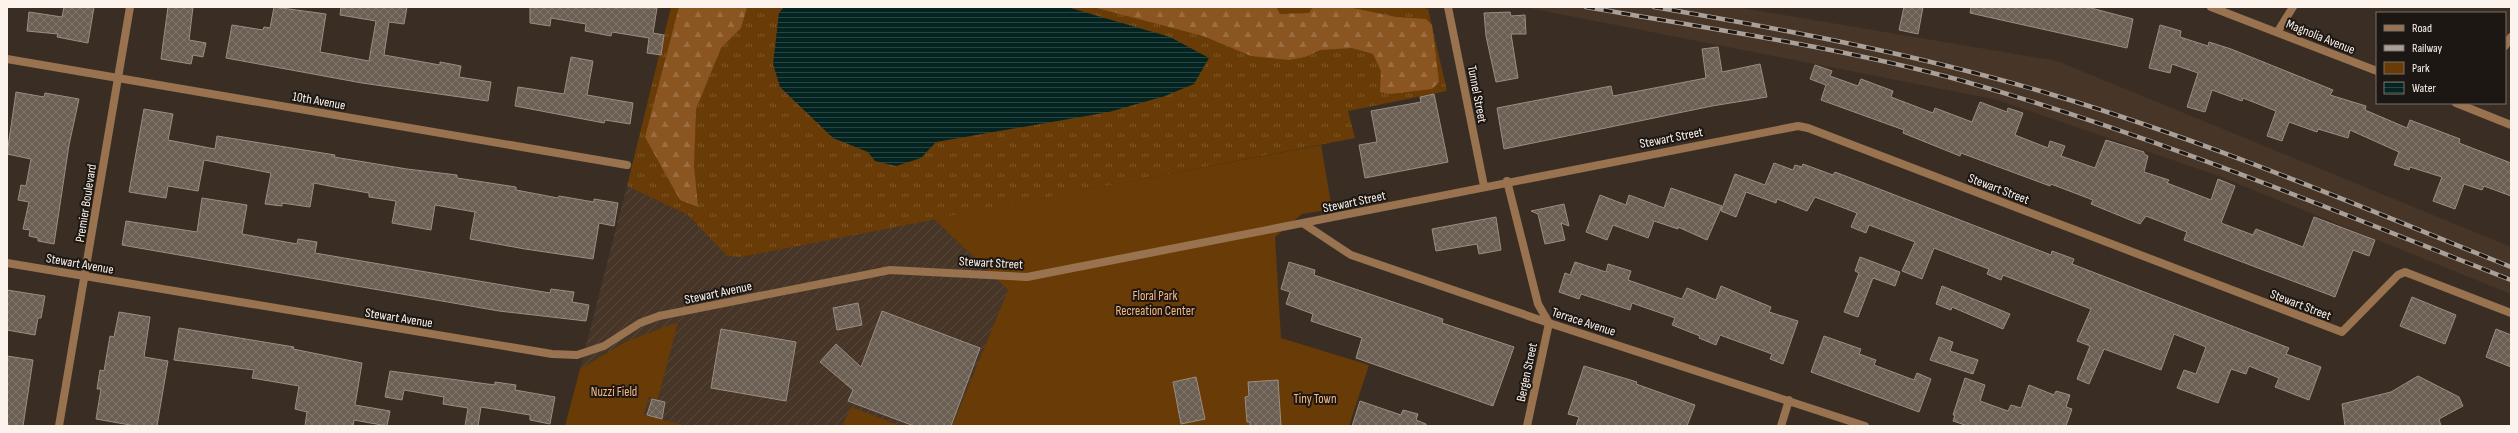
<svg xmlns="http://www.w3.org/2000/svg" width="2518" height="433" viewBox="0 0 2518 433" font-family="'Sofia Sans Condensed',sans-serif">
<defs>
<pattern id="industrial-furrows" width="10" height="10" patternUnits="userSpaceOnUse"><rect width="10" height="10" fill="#473627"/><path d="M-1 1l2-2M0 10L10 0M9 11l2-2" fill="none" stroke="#594a3c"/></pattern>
<pattern id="grass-tufts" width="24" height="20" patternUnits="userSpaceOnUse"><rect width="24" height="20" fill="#693b06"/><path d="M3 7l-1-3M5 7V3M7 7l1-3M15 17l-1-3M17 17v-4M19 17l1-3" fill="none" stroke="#7f582a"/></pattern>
<pattern id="forest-firs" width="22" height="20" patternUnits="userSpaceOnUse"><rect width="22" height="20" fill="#8a5521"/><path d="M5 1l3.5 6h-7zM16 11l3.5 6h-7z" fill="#9b6e41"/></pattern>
<pattern id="water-rules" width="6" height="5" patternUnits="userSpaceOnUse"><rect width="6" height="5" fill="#032420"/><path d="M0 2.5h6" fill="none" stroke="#294441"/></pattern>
<pattern id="building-cross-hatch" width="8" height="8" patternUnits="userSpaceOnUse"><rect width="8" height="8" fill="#6b5e53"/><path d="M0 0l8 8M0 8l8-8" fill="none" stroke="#81766c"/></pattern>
</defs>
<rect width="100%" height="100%" fill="#3a2e24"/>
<path fill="#473627" d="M1524 7H1736L2057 61 2511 247V294L2219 176 1998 100Z"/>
<path fill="url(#industrial-furrows)" d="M627 186 688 215 727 256 741 257 934 219 1008 290 952 426H901L851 408 842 426H688L644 415 649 397 658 399 677 323 627 341 580 369Z"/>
<path fill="url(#grass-tufts)" d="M671 7H1419L1428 9 1447 91 1348 111 1355 138 741 257 727 256 688 215 627 186Z"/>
<path fill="url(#forest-firs)" d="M679 7H747L741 28 721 48 696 109 694 166 698 207 680 200 645 137Z
M1093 7H1276L1280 14 1309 13 1313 7H1348L1396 17 1426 19 1432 25 1439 82 1432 89 1390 94 1380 92 1381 71 1373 54 1352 48 1320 50 1305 57 1289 60 1251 56 1203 36Z"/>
<path fill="#693b06" d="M1321 145 1332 209 1302 214 1275 237 1281 338 1369 365 1349 426H952L1008 290 934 219Z
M678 322 658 399 649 397 644 415 688 426H565L580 369 627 341Z
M851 407 901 426H842Z"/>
<path fill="url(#water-rules)" d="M784 7H1067L1170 37 1209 58 1194 84 1165 96 1109 112 936 142 921 158 896 166 875 161 868 152 833 138 780 87 773 64 779 13Z"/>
<path fill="url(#building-cross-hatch)" stroke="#9c8d81" d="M64 7H94L88 43 57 37 58 34 27 31 29 12 62 17Z
M168 7H193L189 40 206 43 203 57 193 55 191 64 161 59Z
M274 7 326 14 320 52 369 61 376 21 340 15 341 7H407L404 24 389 22 384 55 440 65V62L461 66 459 77 491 82 488 101 362 83 226 58 232 25 263 30 264 27 270 28Z
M530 7 657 8 653 33 664 35 661 55 647 53 649 38 612 32 611 36 585 31 586 24 551 18 550 26 530 23Z
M1904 7H1923L1918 34 1899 30Z
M1971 7H2087L2133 19 2127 48 1970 13Z
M1510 12 1511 16 1525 15 1526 34H1511L1518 78 1496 82 1486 36 1484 13Z
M2160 25 2181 31 2180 37 2208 46 2209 42 2231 49 2333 90 2330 95 2366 106 2365 110 2407 128 2410 120 2460 139 2459 143 2511 163V196L2484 186 2482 190 2464 184 2455 209 2433 201 2442 177 2410 167 2409 170 2394 165 2399 152 2350 130 2348 138 2318 129 2317 132 2289 122 2282 141 2267 136 2276 111 2243 98 2242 101 2212 90 2205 112 2187 107 2198 73 2172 64 2170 73 2149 68Z
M1718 47 1722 72 1760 64 1767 97 1712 106 1504 149 1497 108 1611 86 1613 96 1706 78 1702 49Z
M571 57 593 61 587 95 633 103 630 124 605 120 604 123 515 106 518 87 564 94Z
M1815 65 1832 71 1830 76 1858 86 1861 79 1893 91 1891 97 1933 113 1935 108 1972 122 1980 102 2007 112 2008 108 2023 113 2015 135 2048 148 2050 141 2065 146 2061 156 2095 168 2106 140 2144 152V154L2148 156 2144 172 2169 180 2167 183 2211 200 2218 179 2235 186 2221 223 2253 235 2256 229 2303 247 2314 217 2375 240 2369 256 2353 250 2335 297 2184 240 2187 232 2146 216 2140 224 2091 204 2093 200 2051 184 2050 186 1961 153 1960 156 1903 133 1904 130 1821 100 1826 85 1810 79Z
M16 92 44 97 45 93 79 99 69 145 54 244 38 241V238L29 236 30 230 23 229 29 202 18 200 21 185 26 186 31 159 7 154Z
M1434 94 1448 162 1365 178 1359 145 1377 142 1371 111 1421 102 1420 97Z
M144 109 173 114 168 140 215 149 217 136 335 155 334 157 407 169 457 175V178L516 187V190L558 198 559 196 594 202V199L618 203 614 226 599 223 593 259 525 249 470 239 475 212 435 205 431 230 392 223 396 201 369 197V193L329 186 314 183 310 207 282 203V206L265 204 271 173 204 160 198 191 168 186 166 198 129 192Z
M1774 163 1793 170 1795 165 1802 167 1803 164 1833 175 1835 172 2051 255 2052 251 2074 259 2072 264 2289 348 2286 354 2321 367 2309 400 2275 387 2279 378 2249 366 2246 374 2231 369 2218 403 2177 388 2184 370 2196 374 2206 347 2174 334 2161 370 2104 349 2089 384 2077 379 2090 346 2077 341 2091 309 2003 275 2001 280 1987 274 1989 269 1934 248 1922 279 1902 271 1915 242 1869 225 1866 233 1851 227 1857 213 1815 197 1807 211 1777 199 1776 203 1746 192 1736 217 1721 211 1735 174 1765 185Z
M1671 188 1722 206 1707 240 1678 227V229L1654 221 1648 238 1613 225 1607 240 1586 232 1600 195 1626 205 1629 195 1664 208Z
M202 198 247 205 242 234 297 244 298 239 317 242 315 253 508 286 550 293 551 289 574 292 572 302 589 305 586 321 499 311 122 245 126 221 197 232Z
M1564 204 1569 226 1561 223 1565 240 1545 244 1538 214 1531 211Z
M1496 217 1501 250 1479 254 1477 244 1436 251 1432 229Z
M1860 257 1900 272 1895 286 1873 278 1858 317 1844 312 1859 273 1855 271Z
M1289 262 1315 270 1314 275 1443 319 1442 323 1514 347 1493 406 1356 358 1362 338 1311 321 1313 314 1286 304 1290 292 1281 289Z
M1575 262 1606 272 1608 264 1631 271 1628 280 1682 299 1687 288 1716 300 1721 286 1771 307 1769 312 1798 321 1783 364 1770 359 1772 354 1720 335 1716 345 1699 338 1700 336 1672 325 1675 318 1632 303 1630 310 1581 294 1579 299 1559 292 1565 273 1570 275Z
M1942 286 2010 314 2003 329 1952 307 1951 310 1936 304Z
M7 290 45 296 41 318H38L35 335 7 330Z
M2412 297 2456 315 2445 344 2400 326Z
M858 303 862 325 837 330 833 308Z
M882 311 980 348 951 426H914L848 401 853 390 820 362 836 344 861 367Z
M119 312 150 317 144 357 168 361 157 426H136L96 419 101 389H97L100 370 104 371 110 336 114 337Z
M179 328 294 347 293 349 362 363 355 405 390 411 387 426 354 420 353 426H305L307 412 295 409 299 386 252 378 254 370 174 360Z
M721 329 796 342 786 401 711 388Z
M2496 329 2511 335V367L2486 357Z
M1824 336 1861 349 1859 354 1876 360 1874 365 1914 380 1917 373 1931 379 1919 412 1811 372Z
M1939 337 1953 342 1950 351 1978 360 1973 374 1930 360Z
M7 356 33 360 23 426H7Z
M1584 366 1637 382 1636 384 1695 405 1687 426H1576L1579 417 1568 414Z
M390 371 495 385V382L516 385 515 390 555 397 550 424 530 420V415L481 407 478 426H465L468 408 443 404 444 397 404 390 402 400 385 397Z
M2418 376 2459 397 2463 406 2439 419 2441 426H2345L2342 404 2391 392Z
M1196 377 1205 419 1181 424 1173 382Z
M1965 378 1985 385 1980 401 2008 411 2011 405 2021 408 2029 385 2054 395 2056 391 2070 395 2066 407 2072 409 2066 426H1968L1953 421 1955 415H1953Z
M1278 380 1281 426H1250V422H1247L1245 397 1249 396 1248 382Z
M652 399 665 402 662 419 647 415Z
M1360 401 1401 415 1403 410 1418 414 1416 420 1426 424V426H1352Z"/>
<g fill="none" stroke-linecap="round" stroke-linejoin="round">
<path stroke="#99724f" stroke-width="8" d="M1448 7 1484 186
M2211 7 2377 71
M2278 31 2293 7
M2505 46 2511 37
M7 59 627 165
M2456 103 2511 125
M1507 181 1538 304 1549 323 1527 426
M1304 224 1351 255 1549 323 1865 426
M7 263 552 354 577 355 604 346 640 323 659 316 890 270 1027 277 1798 126 1808 128 2342 332 2398 275 2405 272 2511 313
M59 426 130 7
M1781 426 1789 400"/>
<g stroke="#aaa098" stroke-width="4.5">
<path id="rail" d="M1586 7C1711 29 1839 47 1963 81 2150 134 2330 209 2511 280
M1654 7C1788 30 1920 55 2050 94 2207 141 2359 206 2511 267"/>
</g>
<use href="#rail" stroke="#1d1713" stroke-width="3" stroke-dasharray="9" stroke-linecap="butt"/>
</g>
<g text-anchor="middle" stroke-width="4" stroke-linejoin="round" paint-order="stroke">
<g font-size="13" fill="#fbf3ec" stroke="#1d1713">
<text transform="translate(2321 36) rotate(22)" y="5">Magnolia Avenue</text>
<text transform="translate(1478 94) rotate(79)" y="5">Tunnel Street</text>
<text transform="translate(319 100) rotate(10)" y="5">10th Avenue</text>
<text transform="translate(1671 137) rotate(-11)" y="5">Stewart Street</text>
<text transform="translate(1999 188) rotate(21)" y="5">Stewart Street</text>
<text transform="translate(1354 201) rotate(-12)" y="5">Stewart Street</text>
<text transform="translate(85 203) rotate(-81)" y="5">Premier Boulevard</text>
<text transform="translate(991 262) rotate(3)" y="5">Stewart Street</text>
<text transform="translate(80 263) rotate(10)" y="5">Stewart Avenue</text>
<text transform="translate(718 292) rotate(-12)" y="5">Stewart Avenue</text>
<text transform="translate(2301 304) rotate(21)" y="5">Stewart Street</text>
<text transform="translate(399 317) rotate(9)" y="5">Stewart Avenue</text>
<text transform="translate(1584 321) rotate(18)" y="5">Terrace Avenue</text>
<text transform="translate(1526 372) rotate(-78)" y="5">Bergen Street</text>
</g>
<g font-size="13" fill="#f6b882" stroke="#1d1713">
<text x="1155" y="300">Floral Park<tspan x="1155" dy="15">Recreation Center</tspan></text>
<text x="614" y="396">Nuzzi Field</text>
<text x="1315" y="403">Tiny Town</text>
</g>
</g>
<rect width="2518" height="433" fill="none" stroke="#fbf3ec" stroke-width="16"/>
<rect x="2376" y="12" width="130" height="92" fill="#1d1713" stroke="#766f6a"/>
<rect x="2384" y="25" width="20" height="6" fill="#99724f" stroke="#766f6a"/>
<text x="2412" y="32" font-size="12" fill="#fbf3ec">Road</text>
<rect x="2384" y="45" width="20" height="6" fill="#aaa098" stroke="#766f6a"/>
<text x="2412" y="52" font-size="12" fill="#fbf3ec">Railway</text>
<rect x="2384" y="62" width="20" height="12" fill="#693b06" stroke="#766f6a"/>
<text x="2412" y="72" font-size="12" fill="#fbf3ec">Park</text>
<rect x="2384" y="82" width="20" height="12" fill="url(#water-rules)" stroke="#766f6a"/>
<text x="2412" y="92" font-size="12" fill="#fbf3ec">Water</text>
</svg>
